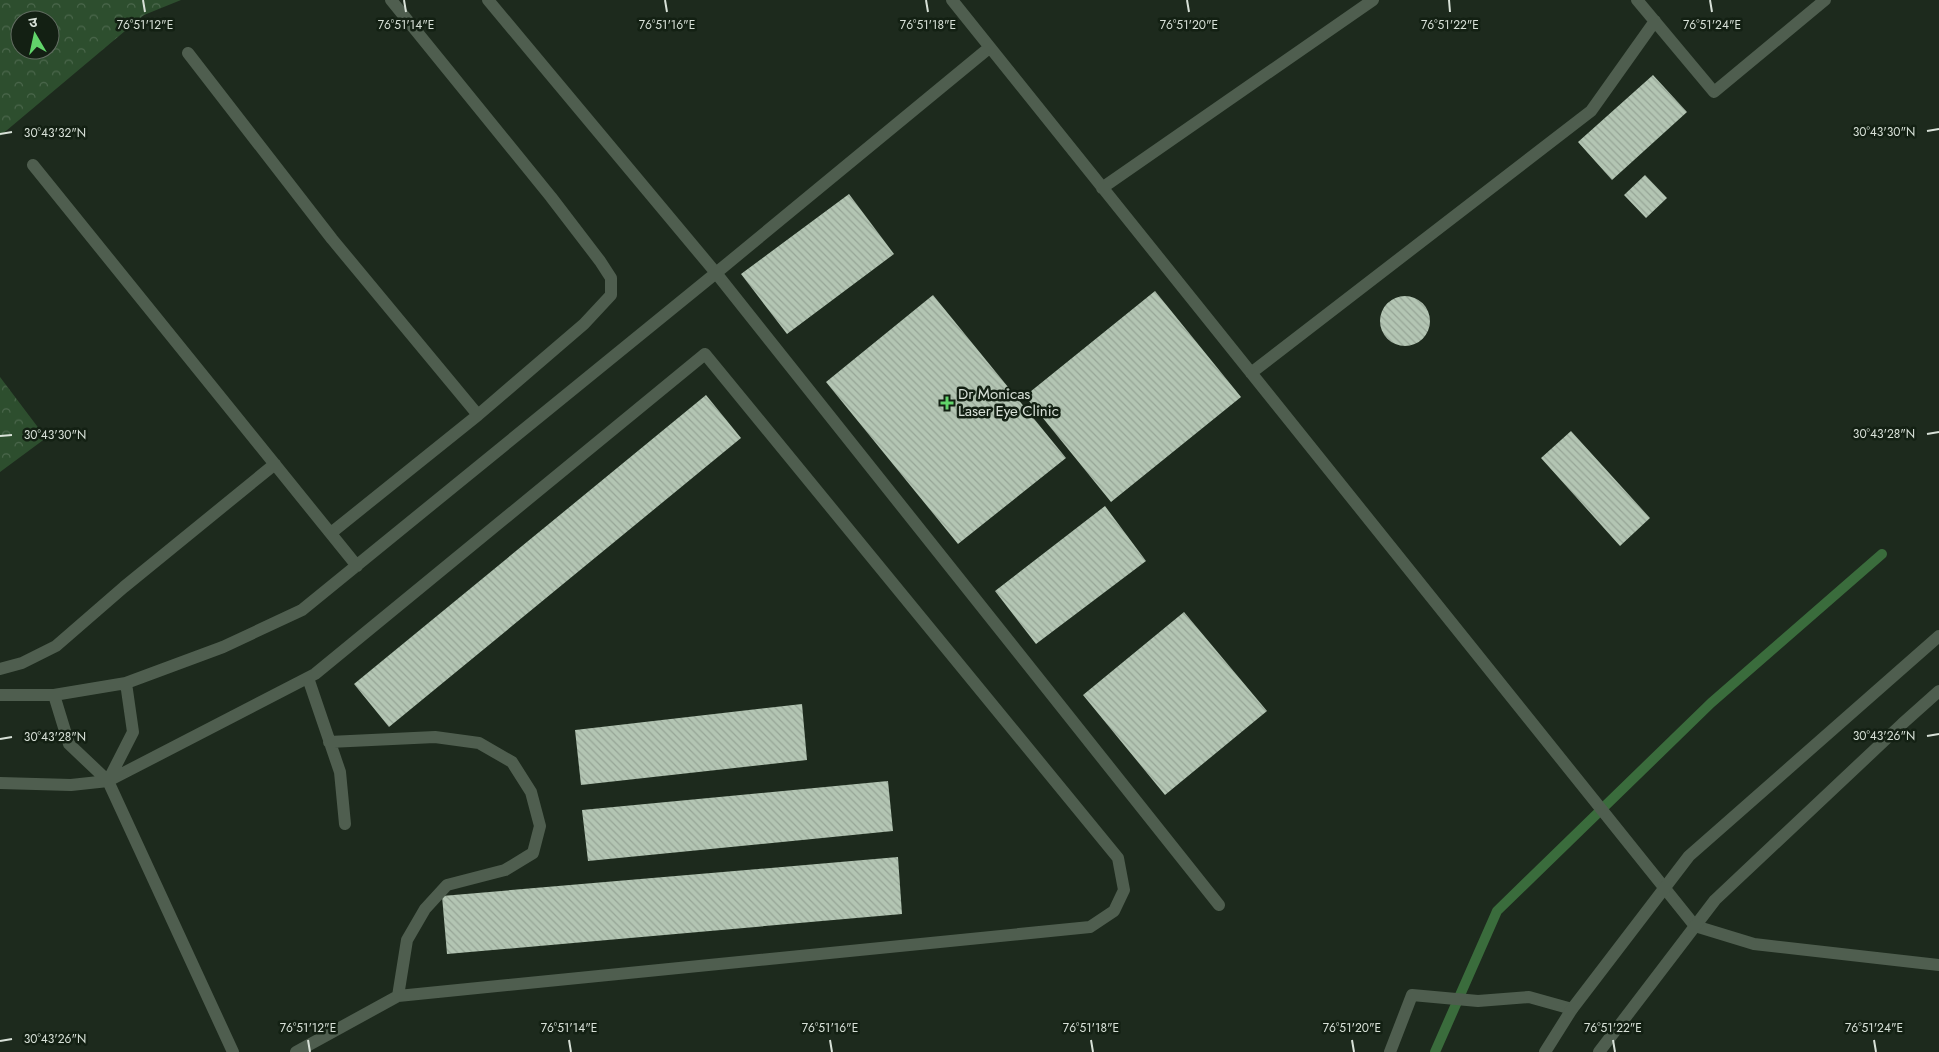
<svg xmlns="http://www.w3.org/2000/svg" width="1939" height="1052" viewBox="0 0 1939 1052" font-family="Jost,'Noto Sans Devanagari',sans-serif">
<defs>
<pattern id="park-crowns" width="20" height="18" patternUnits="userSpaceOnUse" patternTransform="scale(1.25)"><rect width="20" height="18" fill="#2d4e2e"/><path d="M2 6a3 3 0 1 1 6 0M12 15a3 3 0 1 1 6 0" fill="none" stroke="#4b674c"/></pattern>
<pattern id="building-back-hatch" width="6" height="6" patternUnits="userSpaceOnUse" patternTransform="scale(1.25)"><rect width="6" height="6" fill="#b3c5b3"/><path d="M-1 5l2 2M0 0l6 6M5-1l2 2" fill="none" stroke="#96a596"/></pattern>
</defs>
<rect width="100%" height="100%" fill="#1d2a1d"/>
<path fill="url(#park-crowns)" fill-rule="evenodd" d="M0 0H181L144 15 0 136ZM20 20H50V50H20Z
M0 377 46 438 0 472Z"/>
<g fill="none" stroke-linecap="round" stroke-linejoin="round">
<path stroke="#3a6c3c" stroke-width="10" d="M1435 1052 1497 911 1711 703 1882 554"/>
</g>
<path fill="url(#building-back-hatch)" d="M1653 75 1687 112 1612 180 1578 142Z
M1645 175 1667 198 1646 218 1624 195Z
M849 194 894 254 787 334 741 274Z
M1155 291 1241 397 1111 502 1025 396Z
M933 295 1066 458 958 544 826 382Z
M1380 321a25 25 0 1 1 50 0a25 25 0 1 1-50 0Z
M706 395 741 438 389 727 354 684Z
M1571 431 1650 518 1620 546 1541 458Z
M1105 506 1146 561 1036 644 995 591Z
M1184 612 1267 711 1165 795 1083 695Z
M802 704 807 760 581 785 575 730Z
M888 781 893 831 588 861 582 810Z
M898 857 902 914 447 954 442 896Z"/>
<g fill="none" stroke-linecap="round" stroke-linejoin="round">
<path stroke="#4f5e4f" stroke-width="12" d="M488 0 716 273 1219 905
M952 0 1695 926 1754 944 1939 965
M1637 0 1714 92 1825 0
M188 53 332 239 478 415
M33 165 357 566
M1102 188 1373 0
M1251 373 1591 111 1655 21
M331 533 478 415 584 324 611 295V278L600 261 551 197 391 0
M0 669 22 663 56 646 124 587 275 464
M308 678 340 772 345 824
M0 695H54L126 683 223 647 302 610 716 273 989 48
M54 695 69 744 108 781 233 1052
M329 742 435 737 479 743 512 762 531 792 540 826 533 853 505 870 447 885 425 909 407 940 398 996
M108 781 133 732 126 683
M0 783 71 785 108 781 315 674 705 354 1118 858 1124 890 1114 911 1090 927 398 996 296 1052
M1390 1052 1412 995 1478 1001 1529 997 1572 1009"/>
<path stroke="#4f5e4f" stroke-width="12" d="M1545 1052 1572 1009 1689 856 1939 636
M1599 1052 1715 900 1902 724 1939 691"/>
</g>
<path fill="none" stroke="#d8e1d8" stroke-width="2" d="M143 0 145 12M404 0 406 12M665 0 667 12M926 0 928 12M1187 0 1189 12M1449 0 1450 12M1710 0 1712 12M1927 131 1939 129M0 134 12 132M1927 434 1939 432M0 436 12 435M1927 736 1939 734M0 739 12 737M308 1040 310 1052M569 1040 571 1052M830 1040 832 1052M1091 1040 1093 1052M1352 1040 1354 1052M1613 1040 1615 1052M1874 1040 1876 1052M0 1041 12 1039"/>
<path fill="#61d46a" stroke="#132013" stroke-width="2" d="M944.5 395.5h5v5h5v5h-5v5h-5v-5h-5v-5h5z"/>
<g text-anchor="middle" stroke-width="5" stroke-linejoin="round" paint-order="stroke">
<g font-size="15" fill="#d8e1d8" stroke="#132013" text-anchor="start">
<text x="958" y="399">Dr Monicas<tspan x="958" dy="17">Laser Eye Clinic</tspan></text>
</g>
</g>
<g font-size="12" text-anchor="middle" fill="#d8e1d8" stroke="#132013" stroke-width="5" stroke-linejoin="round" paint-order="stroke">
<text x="145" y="29">76°51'12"E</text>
<text x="406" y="29">76°51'14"E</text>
<text x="667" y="29">76°51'16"E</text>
<text x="928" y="29">76°51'18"E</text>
<text x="1189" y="29">76°51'20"E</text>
<text x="1450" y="29">76°51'22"E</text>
<text x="1712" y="29">76°51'24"E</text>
<text x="1884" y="136">30°43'30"N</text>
<text x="55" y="137">30°43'32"N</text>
<text x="1884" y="438">30°43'28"N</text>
<text x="55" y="439">30°43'30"N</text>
<text x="1884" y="740">30°43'26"N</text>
<text x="55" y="741">30°43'28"N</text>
<text x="308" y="1032">76°51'12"E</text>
<text x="569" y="1032">76°51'14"E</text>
<text x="830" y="1032">76°51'16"E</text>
<text x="1091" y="1032">76°51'18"E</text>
<text x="1352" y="1032">76°51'20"E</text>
<text x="1613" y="1032">76°51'22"E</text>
<text x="1874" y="1032">76°51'24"E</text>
<text x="55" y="1043">30°43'26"N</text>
</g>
<g transform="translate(35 35) rotate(351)"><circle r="24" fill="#132013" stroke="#626d62"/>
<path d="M0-4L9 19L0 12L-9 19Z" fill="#61d46a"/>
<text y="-8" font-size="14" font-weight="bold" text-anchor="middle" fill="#d8e1d8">उ</text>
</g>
</svg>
